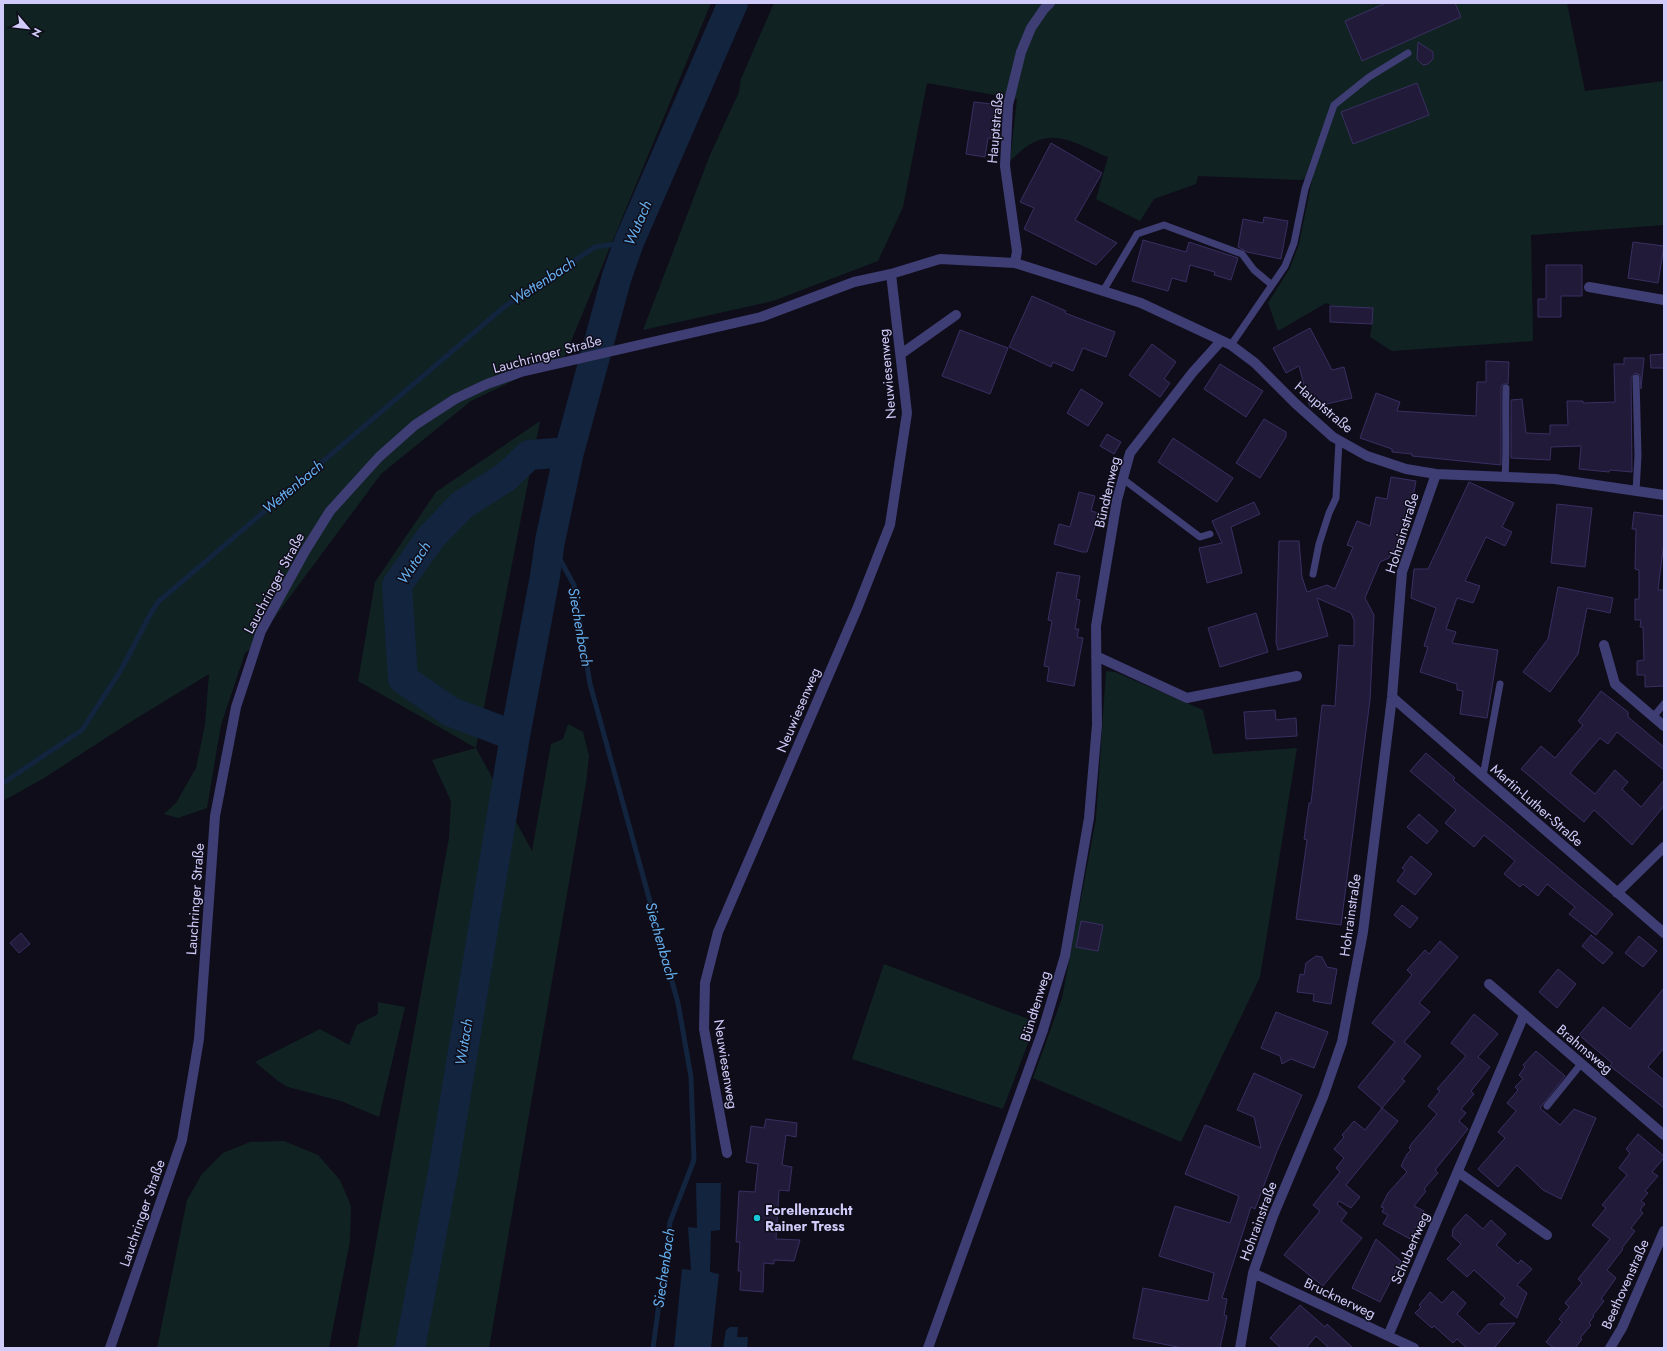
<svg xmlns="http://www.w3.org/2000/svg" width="1667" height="1351" viewBox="0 0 1667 1351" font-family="Jost,sans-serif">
<rect width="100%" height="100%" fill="#0f0d1a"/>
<path fill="#102322" d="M3 3H711L565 356 471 401 381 474 252 648 245 653 221 725 207 808 178 818 164 814 176 803 196 768 205 725 209 674 132 721 44 778 3 801Z
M774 3H1567L1585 91 1664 81V225L1531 235 1533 341 1392 351 1370 337 1372 324 1326 303 1278 331 1268 303 1290 268 1299 244 1313 175 1301 180 1198 176 1196 184 1154 199 1140 221 1096 199 1108 157C1082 147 1056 127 1029 145 1022 149 1016 156 1010 161L1017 99 927 83 903 207 878 261 773 301 643 330 710 155 739 92 741 79Z
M540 421 476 748 532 851 551 744 563 739 568 724 583 732 589 756 586 783 489 1348H357L449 838 451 801 432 760 476 748 358 681 375 582 436 492Z
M1106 671 1115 672 1203 710 1213 754 1297 748 1260 977 1181 1142 1033 1078 1062 998 1096 819Z
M884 964 1036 1022 1003 1109 852 1059Z
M378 1002 405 1007 379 1117 341 1101 288 1087 278 1081 255 1062 320 1029 349 1045 357 1025 378 1014Z
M284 1141 318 1155 340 1180 351 1206 350 1241 329 1348H157L187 1200 202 1174 223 1153 250 1142Z"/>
<path fill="#12243e" d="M696 1183H721L720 1230 711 1231 710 1272 719 1274 711 1348H674L682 1269 691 1270 688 1227 697 1228Z
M730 1327H738L737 1337H748L747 1348H723L726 1330Z"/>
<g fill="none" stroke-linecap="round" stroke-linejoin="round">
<path stroke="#12243e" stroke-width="5" d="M550 541 574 585 590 684 678 1003 691 1077 694 1160 670 1222 653 1348
M3 783 82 730 121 670 152 611 158 602 504 307 595 247 629 242"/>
<path stroke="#12243e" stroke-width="30" d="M515 736 451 712 403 679 397 585 431 537 462 505 506 477 529 455 569 452
M410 1348 443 1172 515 736 545 576 550 541 569 452 617 276 629 242 733 3"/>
</g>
<path fill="#211b39" stroke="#392f62" d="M1386 3H1455L1461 17 1362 61 1345 21Z
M1418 42 1433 52V59L1428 64 1423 65 1417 59Z
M1417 83 1429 115 1353 144 1341 112Z
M974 102 1001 105 998 139 988 138 985 157 966 154Z
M1051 143 1102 173 1075 220 1117 243 1096 265 1024 229 1034 208 1020 202Z
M1264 217 1288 221 1281 259 1247 252 1238 247 1243 219 1263 223Z
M1143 240 1186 252 1189 242 1238 258 1231 280 1214 275 1215 272 1190 265 1186 282 1172 278 1168 291 1132 281Z
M1633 242 1664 246 1658 283 1628 278Z
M1546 265H1582V296H1561V317H1538V299H1546Z
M1032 296 1066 311 1065 313 1115 332 1106 357 1083 348 1073 371 1053 362 1051 367 1009 347Z
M1330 306 1373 308 1372 324 1330 322Z
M1310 328 1332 370 1344 367 1352 398 1310 408 1299 366 1286 373 1273 348Z
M960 330 1008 348 990 394 942 376Z
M1152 344 1176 362 1164 379 1170 383 1160 397 1129 375Z
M1664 354V368H1651L1650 355Z
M1624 358H1644L1641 389 1640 375 1635 373 1631 378 1632 472 1610 470 1609 472 1579 469 1581 446 1551 447 1550 460 1511 458V400L1522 399 1526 433 1550 434V425H1568L1567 401H1583V403L1615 402 1614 364H1624Z
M1486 361 1509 362 1508 384H1503L1501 388V465L1412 456V454L1392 452V449L1360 438 1376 393 1400 402 1397 411 1476 416 1477 382H1486Z
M1220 364 1263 391 1246 417 1204 389Z
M1081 389 1103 403 1088 426 1067 413Z
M1264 419 1286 432V437L1260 478 1236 463Z
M1107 434 1121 442 1114 454 1100 446Z
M1173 438 1233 478 1217 502 1158 462Z
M1391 477 1416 481 1408 524 1389 558 1380 562 1365 598 1374 615 1370 700 1341 925 1296 919 1307 840 1304 839 1309 803H1311L1322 705 1335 706 1339 645 1354 646V620L1351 613 1317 598 1328 636 1278 650 1276 642 1279 541H1299L1302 577 1307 592 1327 585 1335 589 1353 547 1347 545 1357 521 1370 526 1376 497 1387 499Z
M1469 482 1514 503 1502 527 1512 532 1505 546 1486 537 1465 581 1480 586 1473 603 1457 598 1446 629 1456 632 1452 643 1498 650 1487 718 1460 714 1463 691 1457 690V684L1420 672 1428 647 1424 646 1436 608 1411 598 1414 569H1428Z
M1079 492 1095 496 1091 511 1099 513 1087 552H1082L1054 544 1059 524 1070 527Z
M1254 502 1260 514 1231 527 1242 573 1207 583 1199 548 1222 543 1212 521Z
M1557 504 1592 508 1585 567 1551 563Z
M1634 512 1664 516V542L1658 590H1664V686L1645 687V675H1637V661L1644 660 1643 627H1640L1641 620H1635V599H1639V570L1635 569 1636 529H1632Z
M1057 572 1080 576 1076 599 1080 600 1075 629H1079L1077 637 1083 638 1074 686 1047 681 1049 667 1044 666 1052 621 1048 620Z
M1558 587 1613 598 1610 613 1587 608 1578 654 1550 692 1523 672 1548 639Z
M1256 613 1268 652 1220 667 1208 628Z
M1601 691 1628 712V717L1664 747V770L1617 732 1608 744 1600 738 1570 773 1595 794 1615 770 1628 782 1622 789 1641 807 1664 780V806L1632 845 1594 810 1584 822 1521 769 1541 746 1555 758 1583 725 1578 721Z
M1275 710 1276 720 1296 718 1297 736 1246 739 1244 712Z
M1426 753 1455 778 1453 780 1613 914 1596 935 1569 914 1575 907 1547 884 1538 896 1523 884 1520 887 1504 874 1515 861 1484 835 1474 847 1445 823 1456 810 1410 771Z
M1419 814 1438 831 1427 844 1407 827Z
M1411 856 1432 874 1415 895 1397 881 1405 870 1402 868Z
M1402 905 1418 918 1410 928 1394 915Z
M1081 921 1103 925 1098 951 1076 947Z
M21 933 30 944 19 953 10 943Z
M1591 935 1613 953 1603 964 1582 946Z
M1639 936 1657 951 1643 967 1625 953Z
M1440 941 1458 957 1419 1003 1430 1012 1404 1042 1421 1056 1402 1079 1405 1081 1382 1108 1358 1087 1395 1042 1372 1023 1412 975 1407 970 1425 950 1429 954Z
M1316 956 1322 957 1327 967 1337 969 1331 1004 1313 1001 1314 994 1297 992 1300 974 1304 975 1306 963Z
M1558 969 1576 984 1557 1008 1539 992Z
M1664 988V1048L1648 1067 1664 1080V1108L1610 1066 1612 1063 1579 1035 1603 1007 1630 1029Z
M1276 1012 1328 1032 1314 1068 1291 1059 1282 1064 1280 1056 1261 1048Z
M1474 1014 1498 1034 1478 1057 1490 1067 1471 1091 1474 1094 1461 1109 1466 1113 1459 1121 1468 1129 1435 1170 1438 1173 1424 1189 1426 1191 1414 1206 1424 1211 1410 1239 1383 1224 1388 1215 1382 1212 1384 1208 1381 1207 1388 1193 1407 1172 1401 1166 1407 1154 1411 1150 1409 1148 1412 1143 1437 1114 1428 1106 1440 1091 1437 1089 1466 1056 1451 1043Z
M1536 1051 1565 1076 1540 1108 1560 1125 1574 1109 1596 1118 1561 1199 1543 1190 1517 1165 1498 1187 1478 1169 1505 1138 1498 1132 1516 1111 1507 1103 1518 1090 1515 1087 1523 1079 1519 1075 1525 1067 1523 1065Z
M1254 1073 1302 1095 1277 1151 1255 1209 1251 1207 1222 1298 1227 1299 1224 1315 1227 1316 1220 1348H1183L1133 1338 1143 1288 1208 1301 1214 1273 1159 1256 1175 1206 1230 1223 1239 1196 1185 1174 1205 1125 1261 1148 1254 1117 1237 1110Z
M1382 1108 1398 1121 1346 1185 1360 1197 1351 1208 1339 1201 1337 1204 1347 1213 1341 1221 1362 1238 1323 1286 1284 1255 1320 1211 1313 1205 1340 1172 1336 1168 1344 1158 1334 1149 1344 1137 1342 1135 1354 1121 1365 1130Z
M766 1119 797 1123 796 1137 786 1135 782 1165 792 1167 789 1191 779 1190 776 1239 800 1240 794 1261 774 1260V1264L764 1263 763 1292 740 1290 741 1271H738L740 1242H736L739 1191 755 1192 758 1164 746 1162 751 1126 764 1128Z
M1638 1134 1664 1156V1158L1652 1172 1658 1176 1645 1191 1648 1193 1641 1201 1645 1204 1640 1210 1643 1213 1631 1228 1635 1231 1622 1248 1623 1249 1607 1270 1616 1278 1601 1299 1604 1301 1593 1315 1594 1316 1589 1323 1591 1325 1580 1338 1582 1339 1575 1348H1554L1546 1342 1562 1322 1559 1319 1569 1307 1565 1303 1582 1283 1578 1279 1610 1239 1592 1225 1606 1208 1602 1205 1627 1175 1619 1168 1630 1153 1626 1149Z
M1466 1214 1483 1229 1491 1220 1506 1234 1496 1245 1518 1264 1521 1260 1532 1269 1517 1285 1527 1293 1517 1318 1500 1304 1505 1298 1474 1270 1467 1277 1447 1259 1461 1244 1452 1236 1453 1229Z
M1376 1239 1401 1261 1380 1302 1352 1288Z
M1453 1291 1466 1303 1457 1314 1479 1334 1488 1324 1515 1323 1494 1348H1467L1457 1339 1453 1343 1434 1326 1432 1328 1415 1313 1421 1307 1419 1305 1430 1292 1442 1303Z
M1300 1305 1325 1327 1327 1324 1353 1348H1329L1316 1336 1306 1348H1281L1270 1338Z"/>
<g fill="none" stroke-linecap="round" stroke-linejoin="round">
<path stroke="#3e3d74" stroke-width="7" d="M1103 291 1137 234 1164 225 1242 254 1254 270 1272 285
M1231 345 1285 266 1294 243 1305 189 1334 105 1369 77 1408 53
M1505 477C1507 447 1505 418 1506 388
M1123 479 1200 537 1210 534
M1636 491 1638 456 1636 378
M1313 574 1319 544 1329 513 1336 498 1339 440
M1653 717 1664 704
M1483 776 1500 684
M1547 1106 1581 1064"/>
<path stroke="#3e3d74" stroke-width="10" d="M1015 263 1017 251 1005 166 1008 105 1021 52 1031 28 1044 9 1050 3
M1589 287 1664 300
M901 354 956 315
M1604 645 1615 684 1664 726
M1096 656 1187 698 1297 676
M1392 697 1664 933
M1617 893 1664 847
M1489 984 1664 1135
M727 1153 704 1029 705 983 718 932 857 609 890 525 907 413 891 274
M1458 1172 1547 1235
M1253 1273 1414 1348
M1388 1336 1524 1015
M110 1348 182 1140 199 1039 215 816 236 707 261 631 305 551 330 511 379 457 415 425 455 399 487 384 521 372 761 317 854 282 891 274 940 259 1015 263 1141 303 1231 345 1255 363 1296 404 1333 437 1367 456 1406 469 1436 474 1555 479 1664 495
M928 1348 1043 1030 1065 956 1089 818 1097 725 1096 626 1117 500 1130 453 1193 372 1221 341
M1240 1348 1253 1273 1273 1216 1323 1097 1342 1042 1363 932 1392 697 1402 572 1436 474
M1610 1348 1622 1328 1664 1231"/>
</g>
<circle fill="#19c6d8" stroke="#0f0d1a" stroke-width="1.5" cx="757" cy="1218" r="4"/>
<g text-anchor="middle" stroke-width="3" stroke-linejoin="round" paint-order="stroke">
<g font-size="14" fill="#d0cbf9" stroke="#0f0d1a">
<text transform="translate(995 128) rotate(-85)" y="5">Hauptstraße</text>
<text transform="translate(547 354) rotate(-15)" y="5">Lauchringer Straße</text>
<text transform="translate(887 374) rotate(-95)" y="5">Neuwiesenweg</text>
<text transform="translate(1324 407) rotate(40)" y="5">Hauptstraße</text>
<text transform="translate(1107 492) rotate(-77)" y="5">Bündtenweg</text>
<text transform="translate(1402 533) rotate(-73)" y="5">Hohrainstraße</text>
<text transform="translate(274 583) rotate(-62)" y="5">Lauchringer Straße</text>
<text transform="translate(798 710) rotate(-67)" y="5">Neuwiesenweg</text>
<text transform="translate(1537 805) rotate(41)" y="5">Martin-Luther-Straße</text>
<text transform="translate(195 899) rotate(-86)" y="5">Lauchringer Straße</text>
<text transform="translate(1350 915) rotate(-82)" y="5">Hohrainstraße</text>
<text transform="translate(1035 1006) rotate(-73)" y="5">Bündtenweg</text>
<text transform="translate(1585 1049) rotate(40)" y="5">Brahmsweg</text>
<text transform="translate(726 1064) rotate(81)" y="5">Neuwiesenweg</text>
<text transform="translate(142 1213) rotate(-71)" y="5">Lauchringer Straße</text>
<text transform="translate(1258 1221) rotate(-70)" y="5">Hohrainstraße</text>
<text transform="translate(1410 1248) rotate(-67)" y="5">Schubertweg</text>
<text transform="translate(1625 1284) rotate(-66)" y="5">Beethovenstraße</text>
<text transform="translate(1340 1298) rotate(25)" y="5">Brucknerweg</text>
</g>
<g font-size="14" font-weight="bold" fill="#d0cbf9" stroke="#0f0d1a" text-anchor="start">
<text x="765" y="1215">Forellenzucht<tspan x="765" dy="16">Rainer Tress</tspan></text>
</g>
<g font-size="15" font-style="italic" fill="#65afed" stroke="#0f0d1a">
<text transform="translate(638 223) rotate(-67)" y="5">Wutach</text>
<text transform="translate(543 281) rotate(-33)" y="5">Wettenbach</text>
<text transform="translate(293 487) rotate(-40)" y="5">Wettenbach</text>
<text transform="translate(414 563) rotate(-57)" y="5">Wutach</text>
<text transform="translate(580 627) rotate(80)" y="5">Siechenbach</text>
<text transform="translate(661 941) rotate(74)" y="5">Siechenbach</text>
<text transform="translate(464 1042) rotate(-81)" y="5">Wutach</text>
<text transform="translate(664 1268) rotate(-82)" y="5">Siechenbach</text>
</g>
</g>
<rect width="1667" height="1351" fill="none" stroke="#d0cbf9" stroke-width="8"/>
<g transform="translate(28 28) rotate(118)" stroke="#0f0d1a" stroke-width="3" paint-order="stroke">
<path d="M0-3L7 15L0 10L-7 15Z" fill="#d0cbf9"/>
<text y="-6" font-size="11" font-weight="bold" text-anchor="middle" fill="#d0cbf9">N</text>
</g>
</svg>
